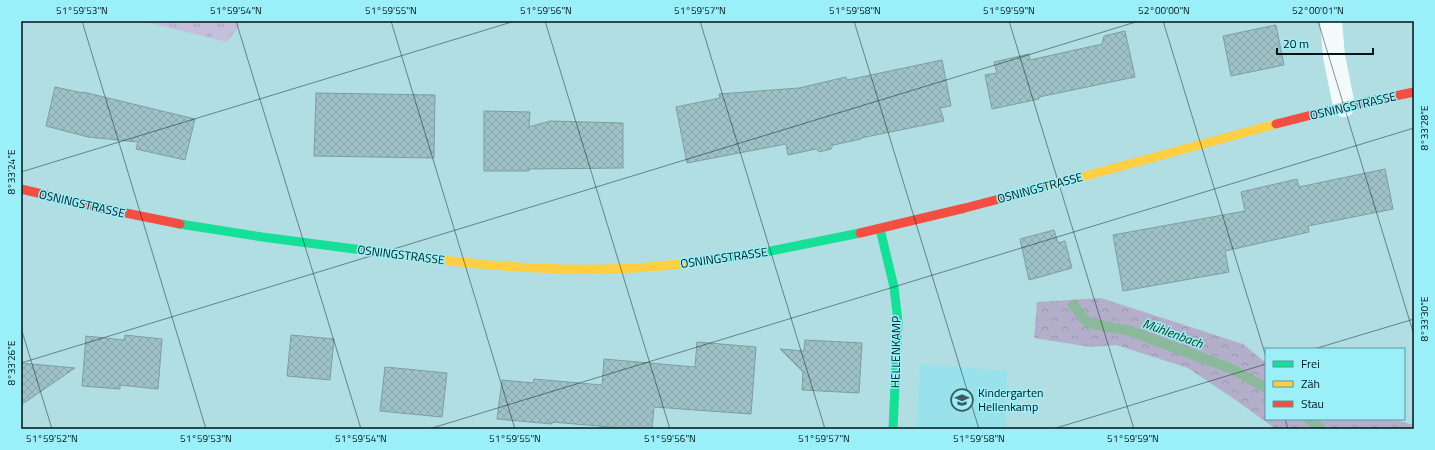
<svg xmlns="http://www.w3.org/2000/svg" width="1435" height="450" viewBox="0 0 1435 450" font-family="'Titillium Web',sans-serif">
<defs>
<pattern id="grass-tufts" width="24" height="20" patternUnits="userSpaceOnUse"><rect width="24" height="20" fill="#c4bfdb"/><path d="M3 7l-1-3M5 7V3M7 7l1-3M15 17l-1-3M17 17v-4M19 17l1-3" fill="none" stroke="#a7a3bb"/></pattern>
<pattern id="forest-crowns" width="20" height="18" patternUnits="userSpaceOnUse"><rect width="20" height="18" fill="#b3afcb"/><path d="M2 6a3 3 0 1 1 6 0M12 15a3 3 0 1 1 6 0" fill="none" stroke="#9896ae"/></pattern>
<pattern id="building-cross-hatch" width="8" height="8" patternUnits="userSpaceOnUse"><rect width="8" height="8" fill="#9ec2c6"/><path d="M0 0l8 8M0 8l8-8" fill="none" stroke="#86a6a9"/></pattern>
</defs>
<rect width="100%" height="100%" fill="#b1dee3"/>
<path fill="#99e2eb" d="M920 364 1007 371 1005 429H916Z"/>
<path fill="url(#grass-tufts)" d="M142 21H243L227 42Z"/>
<path fill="url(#forest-crowns)" d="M1101 298 1243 344 1266 363V419H1393L1414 425V429H1276L1237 401 1188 368 1116 345 1091 347 1034 338 1037 302Z"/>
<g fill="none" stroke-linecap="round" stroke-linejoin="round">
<path stroke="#8bb99b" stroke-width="10" d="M1073 305 1088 323 1130 331 1232 369 1266 388
M1309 419 1321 429"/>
</g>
<path fill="url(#building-cross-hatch)" stroke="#7a9fa3" d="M1276 25 1284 65 1231 76 1223 36Z
M1125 31 1135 77 1039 97V99L992 109 985 75 997 73 994 62 1029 54 1030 60 1102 44 1104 36Z
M942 60 951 106 940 108 944 121 861 138V139L833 145 831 149 819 152 816 149 788 155 786 144 687 163 676 107 720 98 719 94 799 88 846 77 847 80Z
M55 87 83 93V92L195 119 185 160 136 149 138 142 88 137 46 126Z
M316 93 435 95 434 158 314 156Z
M484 111 530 112 529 127 550 121 623 123V168L529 169V171H484Z
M1385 169 1393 209 1308 226 1309 232 1225 251 1229 272 1123 291 1113 235 1245 211 1241 192 1297 179 1299 187Z
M1054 230 1058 243 1065 241 1072 268 1029 280 1020 239Z
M125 335 162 339 158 389 120 385V389L82 386 86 336 124 340Z
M291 335 334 339 330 380 287 376Z
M805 340 862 343 859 393 802 390 803 372 780 349 804 351Z
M697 342 756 347 751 414 654 407 652 429H634L552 422V424L497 419 502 380 533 383 534 379 602 385 604 359 695 367Z
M21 363 75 368 21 405Z
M385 367 447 373 442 417 380 411Z"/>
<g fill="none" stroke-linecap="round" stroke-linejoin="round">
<path stroke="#f3fafb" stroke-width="22" d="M1331 21 1334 56 1344 106"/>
<path stroke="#16e098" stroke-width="9" d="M180 224 262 237 370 251
M880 229 894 287 898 322 893 429
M703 261 766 252 860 233"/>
<path stroke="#ffcf43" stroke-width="9" d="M1041 188 1276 124
M370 251C479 266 593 278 703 261"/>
<path stroke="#f24e42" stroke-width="9" d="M1276 124 1343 107 1414 92
M21 189 101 208 180 224
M860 233 965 208 1041 188"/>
</g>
<path fill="none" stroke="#001517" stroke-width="1" stroke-opacity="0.45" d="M82 21 206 429M236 21 361 429M391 21 515 429M545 21 670 429M700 21 825 429M854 21 979 429M1009 21 1134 429M1163 21 1266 357M1318 21 1414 335M21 172 515 21M21 328 52 429M1314 349 1414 319M21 363 1139 21M1285 419 1288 429M429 429 1414 128M1053 429 1266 364"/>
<defs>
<g id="school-ring" transform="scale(1.15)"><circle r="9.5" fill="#9beff9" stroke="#3e5b5e" stroke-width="1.5"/><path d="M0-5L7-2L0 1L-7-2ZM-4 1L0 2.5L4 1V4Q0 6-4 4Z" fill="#3e5b5e"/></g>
</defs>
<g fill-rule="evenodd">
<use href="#school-ring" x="962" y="400"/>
</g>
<g text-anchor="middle" stroke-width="3" stroke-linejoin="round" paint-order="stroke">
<g font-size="12" fill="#001517" stroke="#9beff9">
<text transform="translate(1353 106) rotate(-13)" y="4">OSNINGSTRASSE</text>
<text transform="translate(1040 188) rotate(-15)" y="4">OSNINGSTRASSE</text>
<text transform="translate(82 204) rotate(13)" y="4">OSNINGSTRASSE</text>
<text transform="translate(401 255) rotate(7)" y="4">OSNINGSTRASSE</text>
<text transform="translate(724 258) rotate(-8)" y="4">OSNINGSTRASSE</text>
<text transform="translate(896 352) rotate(-89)" y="4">HELLENKAMP</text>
</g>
<g font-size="12" fill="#001517" stroke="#9beff9" text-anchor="start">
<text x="978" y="397">Kindergarten<tspan x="978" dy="14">Hellenkamp</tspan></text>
</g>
<g font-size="13" font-style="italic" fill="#093d11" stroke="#9beff9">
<text transform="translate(1173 333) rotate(20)" y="5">Mühlenbach</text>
</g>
</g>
<rect width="1435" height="450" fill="none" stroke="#9beff9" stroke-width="44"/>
<rect x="1265" y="348" width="140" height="72" fill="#9beff9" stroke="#5d989f"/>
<rect x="1273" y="361" width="20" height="6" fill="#16e098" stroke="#5d989f"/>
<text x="1301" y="368" font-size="12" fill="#001517">Frei</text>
<rect x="1273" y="381" width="20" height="6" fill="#ffcf43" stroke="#5d989f"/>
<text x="1301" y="388" font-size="12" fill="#001517">Zäh</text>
<rect x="1273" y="401" width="20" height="6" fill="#f24e42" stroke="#5d989f"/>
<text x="1301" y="408" font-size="12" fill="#001517">Stau</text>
<path d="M1277 48v6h96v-6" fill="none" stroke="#001517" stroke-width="2"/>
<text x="1283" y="48" font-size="12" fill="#001517" stroke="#9beff9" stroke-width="3" paint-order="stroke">20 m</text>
<rect x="22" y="22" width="1391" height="406" fill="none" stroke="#001517" stroke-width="1.5"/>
<g font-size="10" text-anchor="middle" fill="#001517">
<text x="82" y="14">51°59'53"N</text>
<text x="236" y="14">51°59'54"N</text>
<text x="391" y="14">51°59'55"N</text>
<text x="546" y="14">51°59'56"N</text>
<text x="700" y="14">51°59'57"N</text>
<text x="855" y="14">51°59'58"N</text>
<text x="1009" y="14">51°59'59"N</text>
<text x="1164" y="14">52°00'00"N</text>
<text x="1318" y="14">52°00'01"N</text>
<text transform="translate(1424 128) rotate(-90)" y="4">8°33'28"E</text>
<text transform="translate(11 172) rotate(-90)" y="4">8°33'24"E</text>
<text transform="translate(1424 319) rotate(-90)" y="4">8°33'30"E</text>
<text transform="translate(11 363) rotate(-90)" y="4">8°33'26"E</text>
<text x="52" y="442">51°59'52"N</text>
<text x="206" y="442">51°59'53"N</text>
<text x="361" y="442">51°59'54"N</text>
<text x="515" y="442">51°59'55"N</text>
<text x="670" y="442">51°59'56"N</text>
<text x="824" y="442">51°59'57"N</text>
<text x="979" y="442">51°59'58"N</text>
<text x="1133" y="442">51°59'59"N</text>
</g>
</svg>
